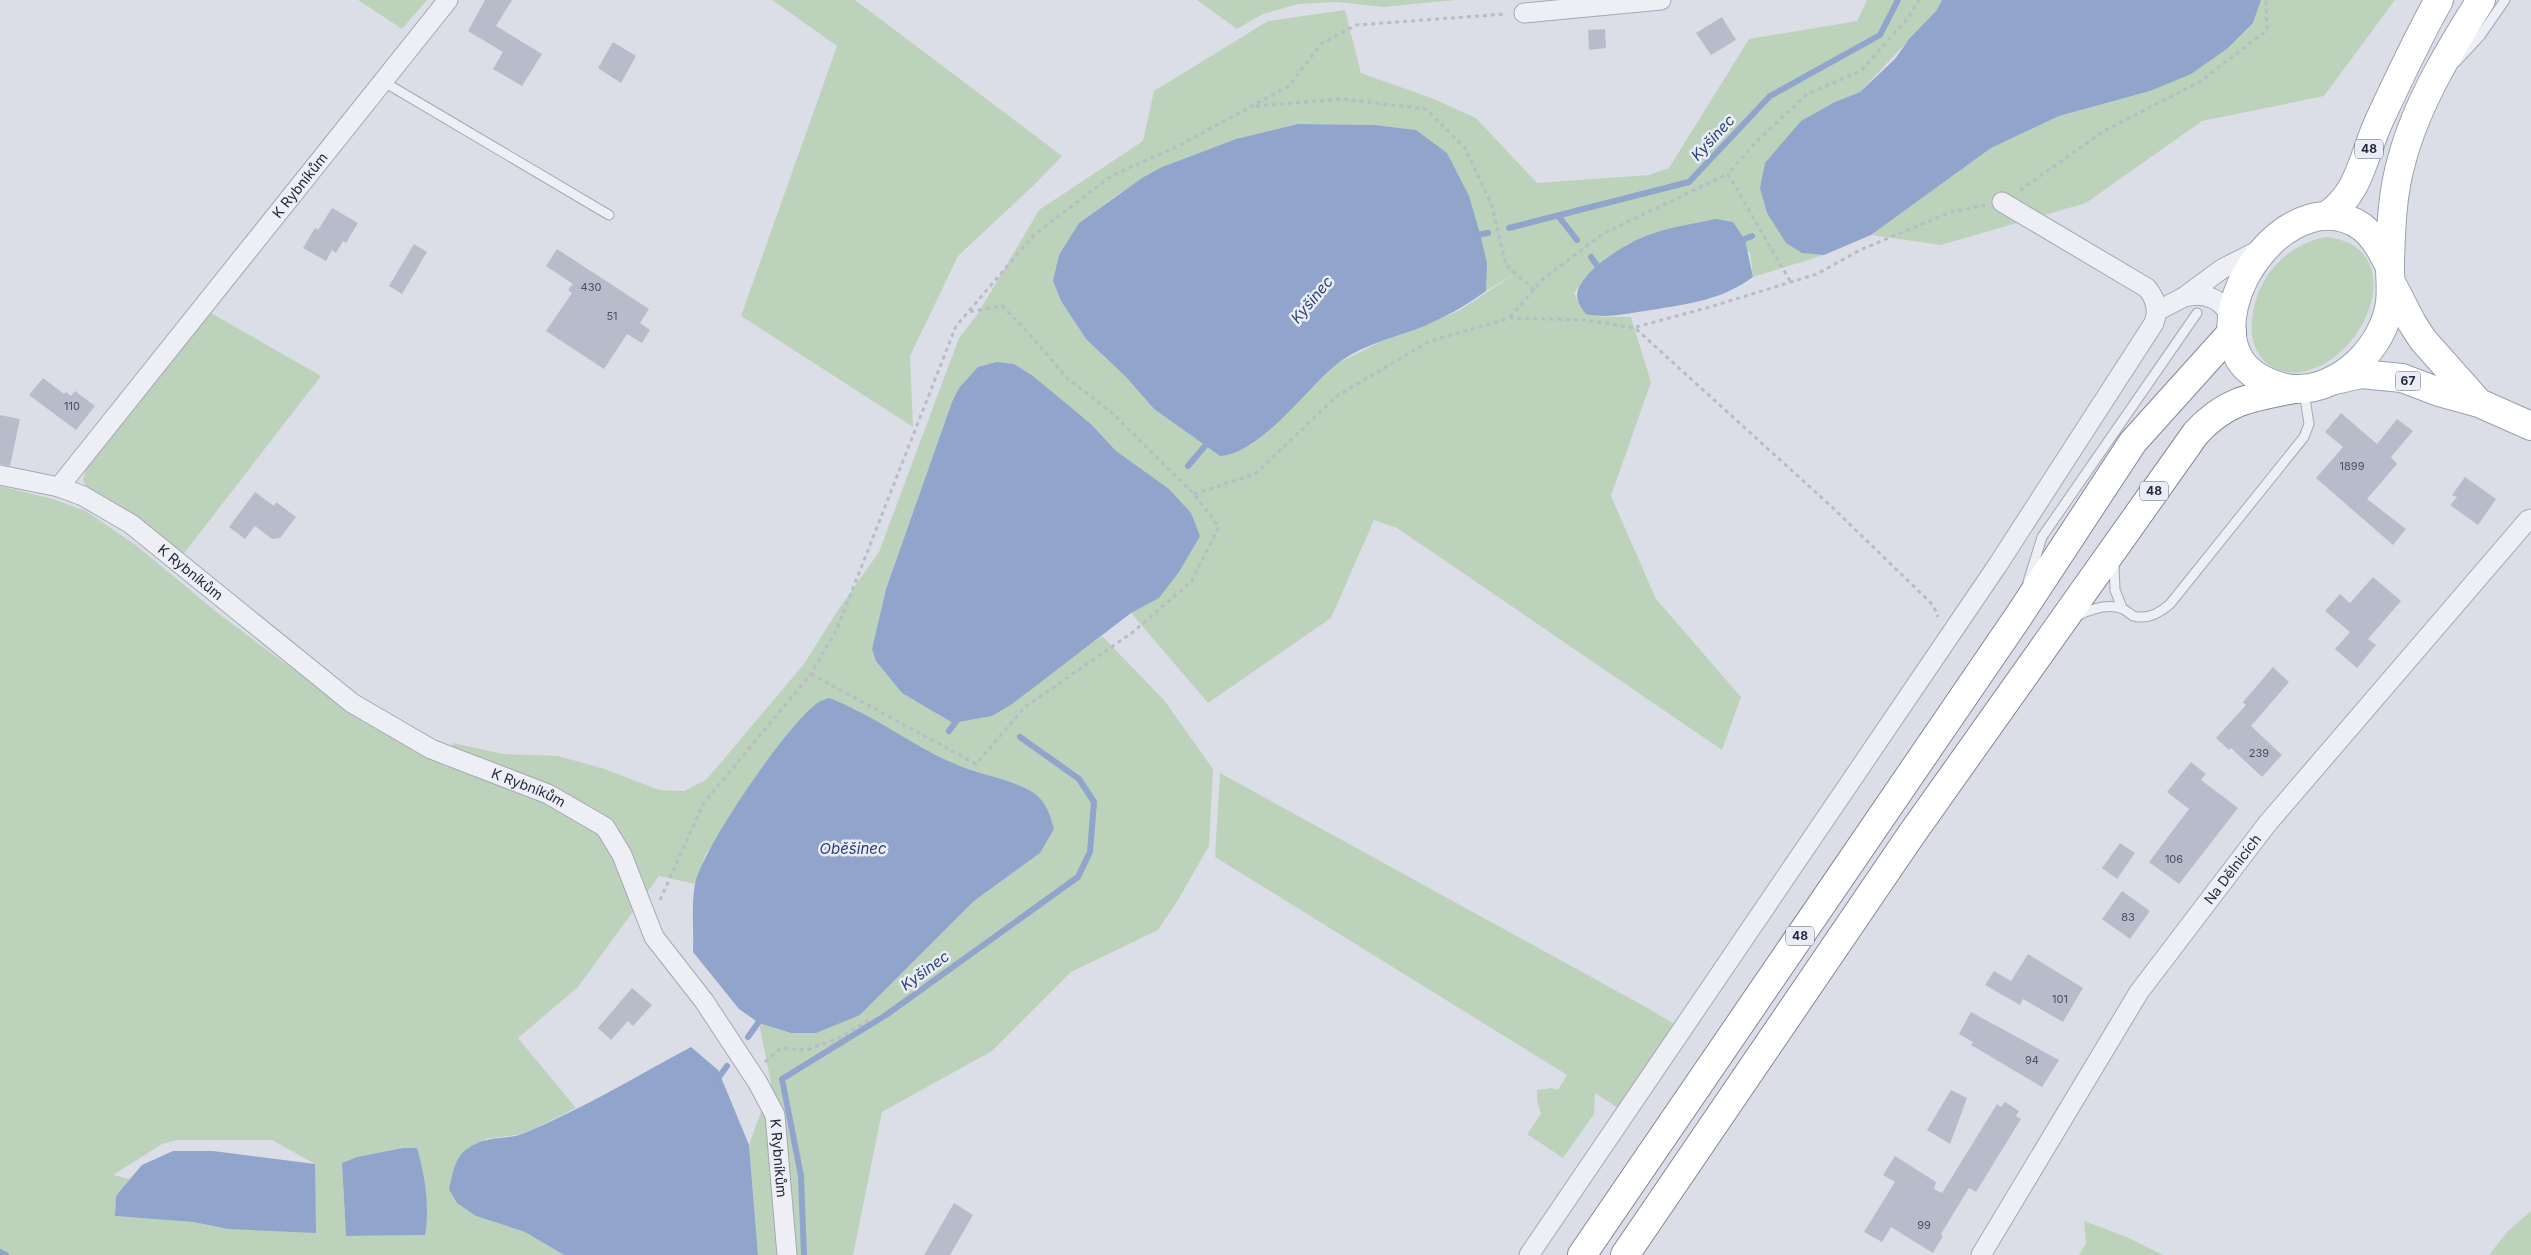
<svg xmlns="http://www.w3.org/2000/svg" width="2531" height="1255" viewBox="0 0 2531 1255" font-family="Inter,sans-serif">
<rect width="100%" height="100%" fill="#dbdee7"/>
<path fill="#bdd2bb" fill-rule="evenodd" d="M358 0H427L402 29Z
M772 0H855L1062 156 1034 185 958 256 910 356 913 427 741 316 837 46Z
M1197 0H1456L1383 7 1336 2 1298 4 1263 14 1237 29Z
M1867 0H1942L1936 11 1860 92 1835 102 1802 253 1824 255 1753 277 1750 252 1663 231 1627 244 1590 274 1574 293C1588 324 1602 315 1631 317L1651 382 1611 496 1656 599 1741 697 1722 750 1397 528 1374 520 1331 618 1208 703 1131 613 1159 598 1144 473 1116 451 1092 425 959 388 952 403 886 589 872 649 935 712 953 723 992 716 1102 636 1164 700 1213 769 1209 846 1178 900 1158 930 1071 972 992 1051 882 1112 853 1255H758L749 1145 771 1083 759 1023 791 1033 860 1015 974 901 1040 853 1028 789 954 764 917 745 854 708 706 853 695 884 659 876 578 987 518 1038 576 1108 523 1134 485 1139 476 1216 525 1232 564 1255H0V486L53 499 86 511 137 546 219 614 365 723 448 768 453 743 503 754 558 756 605 769 659 790 684 791 706 780 804 664 840 607 879 552 959 338 977 315 1039 210 1143 141 1154 91 1268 21 1345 10 1361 73 1434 99 1476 118 1537 183 1649 175 1669 168 1749 39 1857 21ZM1298 124 1375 125 1416 130 1486 266V291L1516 273 1460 310 1417 329 1388 338 1338 363 1251 445 1220 456 1154 409 1127 378 1086 339 1061 301 1053 281 1079 223 1114 197 1162 167 1236 139ZM177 1140H272L315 1164 228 1229 193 1222 115 1216 116 1196 130 1179 113 1175 162 1144ZM403 1148 425 1235 346 1236 342 1163 357 1157Z
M2261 0H2395L2324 96 2202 121 2086 203 1941 245 1871 235 1991 148 2059 116 2150 91 2228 48 2253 23Z
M2326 237C2409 245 2371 355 2306 371 2293 374 2280 373 2269 365 2255 356 2250 337 2252 321 2255 280 2284 245 2326 237Z
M209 312 321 376 182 556 89 492 83 481 86 467Z
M1220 773 1644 1006 1676 1025 1618 1108 1595 1093 1594 1114 1563 1158 1527 1134 1541 1114 1537 1101V1090L1552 1088 1558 1090 1567 1075 1215 857Z
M2531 1211V1255H2489L2508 1231Z
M2084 1221 2127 1237 2163 1255H2079L2086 1243Z"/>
<path fill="#91a4cc" d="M1942 0H2261L2253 23 2228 48 2191 74 2150 91 2059 116 1991 148 1871 235 1824 255 1802 253 1786 243 1767 213 1760 188 1765 163 1801 121 1835 102 1860 92 1895 59 1909 39 1936 11Z
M1298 124 1375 125 1416 130 1447 153 1469 196 1480 234 1487 263 1486 291C1464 307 1442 319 1417 329 1391 338 1360 346 1337 364 1306 389 1260 454 1220 456L1154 409 1127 378 1086 339 1061 301 1053 281 1059 255 1079 223 1142 178 1162 167 1236 139Z
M1716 219 1733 222 1745 240 1753 277C1722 300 1688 304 1651 310 1629 313 1608 319 1586 314 1581 308 1575 299 1578 290 1585 269 1626 243 1646 236 1668 227 1693 224 1716 219Z
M997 362 1014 364 1033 376 1092 425 1116 451 1169 489 1191 513 1200 536 1179 572 1159 598 1131 613 1012 704 992 716 953 723 902 693 876 661 872 649 886 589 952 402 959 388 978 367Z
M829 698C874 715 911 745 955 764 978 774 1005 778 1027 789 1045 798 1049 811 1054 829L1040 853 974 901 860 1015 816 1033H791L759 1023 739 1009 693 952C694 931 691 905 695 884 702 849 789 721 819 702 822 700 826 699 829 698Z
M691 1047 718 1070 749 1145 758 1255H564L525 1232 476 1216 457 1203 449 1189C453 1174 454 1158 467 1149 489 1134 505 1141 525 1133 582 1109 637 1076 691 1047Z
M403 1148H417C425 1175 430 1208 425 1235L346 1236 342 1163 357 1157Z
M173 1151H213L315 1164 316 1233 228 1229 193 1222 115 1216 116 1196 130 1179 142 1165Z"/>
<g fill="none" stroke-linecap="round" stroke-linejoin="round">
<path stroke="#91a4cc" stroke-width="6" d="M1559 217 1577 240
M1509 228 1689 182 1770 96 1880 35 1898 0
M1472 236 1488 233
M1737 242 1752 236
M1591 257 1598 267 1607 265
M1188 466 1210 440
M949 731 958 719
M748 1037 763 1016
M716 1081 727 1066
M0 1252 6 1255
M804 1255 801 1176 782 1079 886 1015 1078 877 1090 852 1094 802 1079 779 1020 737"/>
</g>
<path fill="#b8bcca" d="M485 0H512L496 26 542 54 522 86 493 69 503 52 468 31Z
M1722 17 1736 40 1711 55 1696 33Z
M1605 29 1606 48 1589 50 1588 30Z
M613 42 636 56 621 83 598 68Z
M332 208 358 223 346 243 343 241 336 253 332 250 326 261 303 248 315 228 318 230Z
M414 244 427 252 402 294 389 286Z
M557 249 649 309 640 323 650 330 642 343 627 334 604 369 546 331 572 293 568 290 573 284 546 266Z
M43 378 64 394 66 392 71 396 75 391 95 406 76 430 29 395Z
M2341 413 2377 444 2397 419 2413 431 2391 457 2397 464 2367 499 2406 529 2393 545 2316 478 2343 447 2325 432Z
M0 415 20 419 10 466 0 464Z
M2465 477 2496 499 2478 525 2450 505 2457 497 2452 495Z
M255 492 274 506 276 502 296 517 280 538 272 539 255 526 245 539 229 527Z
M2373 577 2401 601 2368 639 2376 645 2357 668 2335 649 2350 632 2325 611 2340 594 2350 603Z
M2273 667 2289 682 2251 726 2282 755 2262 777 2231 748 2229 750 2216 738 2246 705 2243 702Z
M2191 762 2206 774 2201 780 2238 808 2179 884 2149 862 2189 809 2167 792Z
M2120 843 2135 853 2117 879 2102 868Z
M2122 891 2150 911 2130 939 2102 919Z
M2028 954 2083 988 2063 1022 2023 999 2020 1005 1985 985 1994 971 2011 981Z
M632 988 652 1005 633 1026 628 1021 611 1040 598 1028Z
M1971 1012 2059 1060 2042 1087 1971 1045 1973 1042 1959 1034Z
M1951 1090 1967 1098 1950 1144 1927 1130Z
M2005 1102 2019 1111 2016 1116 2021 1119 1976 1192 1969 1188 1941 1234 1943 1236 1933 1253 1891 1227 1882 1242 1864 1232 1895 1182 1883 1175 1895 1156 1936 1182 1934 1189 1942 1193 1997 1104 2001 1107Z
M954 1203 973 1215 950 1255H924Z"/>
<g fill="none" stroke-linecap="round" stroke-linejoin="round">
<g stroke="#a4a8b5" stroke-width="11">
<path id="service" d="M2456 62 2480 36 2505 0
M384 82 609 215
M2114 563 2115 590 2122 608
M2028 582 2042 537 2197 313
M2077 616C2091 609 2108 603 2123 609 2127 611 2130 614 2133 616 2148 620 2160 613 2170 604L2304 437 2309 424 2304 392"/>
</g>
<g stroke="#a4a8b5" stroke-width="21">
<g id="minor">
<path d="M1524 13 1661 0"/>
<path d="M2184 297C2206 291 2227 300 2232 324"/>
<path d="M2157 311 2184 297 2222 269 2261 249"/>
<path id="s1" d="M0 475 59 487 83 496 131 524 352 703 431 749 548 794 605 827 622 855 654 937 704 1001 758 1083 775 1115 787 1255"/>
<path id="s2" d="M59 487 448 0"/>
<path d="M1529 1255 1997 566 2154 323C2159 310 2156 299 2147 288L2002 202"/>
<path id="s3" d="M1981 1255 2139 992 2267 824 2528 520 2531 519"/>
</g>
</g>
<g stroke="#99a0b4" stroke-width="30">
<path id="primary" d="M2326 216C2360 194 2363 156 2379 121 2398 80 2417 39 2439 0
M2390 267C2383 253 2375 237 2362 227 2294 179 2203 298 2240 360 2247 371 2260 379 2272 384 2317 402 2365 368 2383 327 2394 301 2390 289 2390 263 2391 228 2392 193 2402 159 2417 103 2450 49 2481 0
M2392 284 2412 323 2423 340 2479 403
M2335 380 2361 374 2402 378 2439 392 2479 403 2531 426"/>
</g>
<g stroke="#81889f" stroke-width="30">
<path id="trunk" d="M1582 1255 2018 617 2133 442 2232 332
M1625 1255 1911 835 2196 433C2226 400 2252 397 2294 389"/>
</g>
<path stroke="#b9bcc6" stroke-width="3" stroke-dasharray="4 4" stroke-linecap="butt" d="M1256 106 1342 99 1426 109 1465 148 1492 206 1506 265 1534 290
M2020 190 2104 131 2201 81 2267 30 2266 0
M1790 281 1728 174 1755 143 1807 94 1861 71 1908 18 1919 0
M1510 317 1543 279 1604 233 1728 174
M1636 327 1710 307 1817 274 1860 250 1951 212 1985 205
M1194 494 1255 474 1337 396 1430 341 1510 318 1585 320 1635 328 1833 508 1933 605 1938 617
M811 674 976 764 1025 707 1133 632 1191 582 1219 527 1194 494 1111 412 1067 378 1026 330 1002 306 968 312
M660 900 703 804 811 674 837 629 956 326 1034 235 1111 176 1176 147 1289 86 1321 44 1356 25 1506 14
M765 1062 781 1048 807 1050 841 1037 872 1018"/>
<use href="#service" stroke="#eeeff5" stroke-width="9"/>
<use href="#minor" stroke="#eeeff5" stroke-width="19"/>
<use href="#primary" stroke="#fff" stroke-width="28"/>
<use href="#trunk" stroke="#fff" stroke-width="28"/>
</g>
<g text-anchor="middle" stroke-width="5" stroke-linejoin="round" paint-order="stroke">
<g font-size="11" fill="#494e62">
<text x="591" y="291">430</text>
<text x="612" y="320">51</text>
<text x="72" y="410">110</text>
<text x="2352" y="470">1899</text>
<text x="2259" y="757">239</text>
<text x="2174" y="863">106</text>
<text x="2128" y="921">83</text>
<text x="2060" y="1003">101</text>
<text x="2032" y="1064">94</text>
<text x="1924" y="1229">99</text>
</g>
<g fill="#eaedf5" stroke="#5f6476" stroke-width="1">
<rect x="2355" y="139.5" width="28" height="19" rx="4"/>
<rect x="2395.5" y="371.5" width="25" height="19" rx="4"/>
<rect x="2140" y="481.5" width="28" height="19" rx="4"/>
<rect x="1786" y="926.5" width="28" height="19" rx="4"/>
</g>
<g font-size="12" font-weight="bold" fill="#24293f">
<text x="2369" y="153">48</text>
<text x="2408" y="385">67</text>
<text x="2154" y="495">48</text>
<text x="1800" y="940">48</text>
</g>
<g font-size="14" fill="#24293f" stroke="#eaedf5">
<text dy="5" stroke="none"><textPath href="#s2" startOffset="386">K Rybníkům</textPath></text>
<text dy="5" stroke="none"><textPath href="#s1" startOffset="218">K Rybníkům</textPath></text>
<text dy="5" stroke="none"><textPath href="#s1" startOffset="622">K Rybníkům</textPath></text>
<text dy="5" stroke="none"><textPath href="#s3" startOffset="461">Na Dělnicích</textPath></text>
<text dy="5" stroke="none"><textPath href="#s1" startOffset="1088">K Rybníkům</textPath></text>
</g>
<g font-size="15" font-style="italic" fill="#2a4076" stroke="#eaedf5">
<text transform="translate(1713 138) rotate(-47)" y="5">Kyšinec</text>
<text transform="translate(1312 300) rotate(-50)" y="5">Kyšinec</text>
<text x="853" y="854">Oběšinec</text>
<text transform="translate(925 971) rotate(-36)" y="5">Kyšinec</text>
</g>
</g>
</svg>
